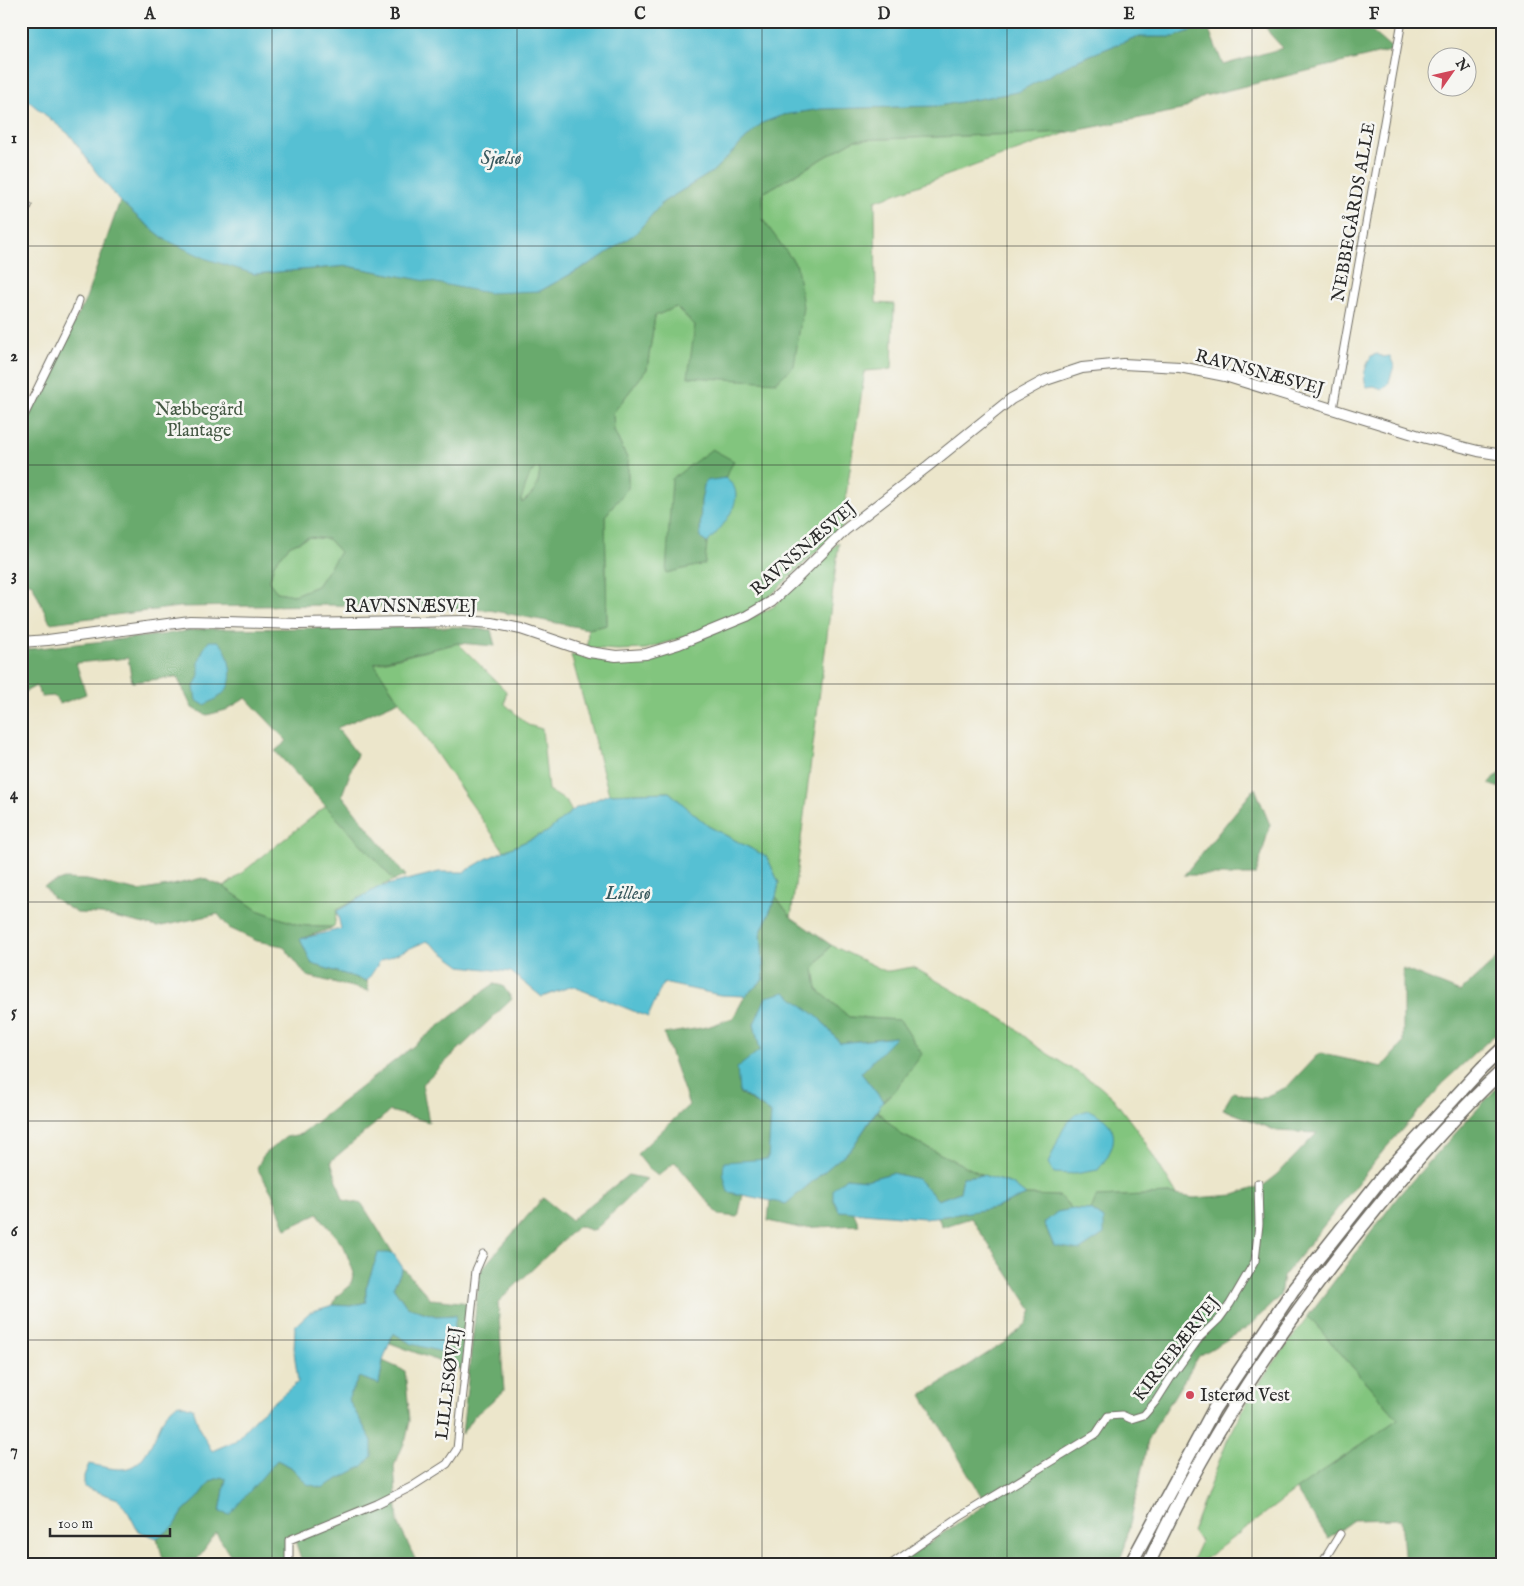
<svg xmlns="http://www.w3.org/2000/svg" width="1524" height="1586" viewBox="0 0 1524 1586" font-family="'IM FELL English',serif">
<rect width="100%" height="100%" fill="#f6f6f2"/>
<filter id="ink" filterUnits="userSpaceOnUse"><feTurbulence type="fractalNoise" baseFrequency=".02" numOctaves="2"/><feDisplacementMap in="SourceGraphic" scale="10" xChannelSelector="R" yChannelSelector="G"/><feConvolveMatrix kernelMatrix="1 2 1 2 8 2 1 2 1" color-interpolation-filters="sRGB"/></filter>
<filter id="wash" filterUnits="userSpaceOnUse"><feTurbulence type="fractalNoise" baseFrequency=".0096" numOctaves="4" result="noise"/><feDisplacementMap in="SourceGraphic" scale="20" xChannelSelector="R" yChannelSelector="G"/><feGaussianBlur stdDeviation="1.12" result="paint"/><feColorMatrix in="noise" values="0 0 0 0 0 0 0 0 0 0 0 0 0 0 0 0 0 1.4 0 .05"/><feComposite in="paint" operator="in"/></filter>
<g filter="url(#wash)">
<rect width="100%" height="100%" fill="#ece6cb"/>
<path fill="#82c57e" stroke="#567854" d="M1069 132 875 201 876 303 894 304 892 369 865 371 844 508V525L766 600 745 613 678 639 646 649 618 650 587 648 588 629 607 625 605 516 628 488V460L614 431 613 413 647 369 655 316 676 307 695 325 689 377 797 266 763 220V193L855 140Z
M537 466 540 471C537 488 536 492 521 503V499L530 474Z
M309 537 328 539 340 552 317 586 294 595 277 592 269 582 274 564 289 546Z
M839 542 791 917 776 897 779 883 767 857 708 826 669 792 609 794 571 655 612 662 645 659 747 620 773 607Z
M458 643 506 691 505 704 528 725 542 729 548 790 566 801 572 812 547 832 504 851 374 664Z
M326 806 394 880 379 887 337 910 334 927H320L299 925 257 910 224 887Z
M831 945 885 971H889L913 967 1006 1021 1040 1049 1098 1085 1113 1098 1140 1134 1177 1195 1170 1194 1097 1197 1091 1210 1073 1209 1059 1196 1026 1195 1012 1184 983 1175 902 1135 877 1111 883 1101 895 1091 921 1053 900 1020 849 1017 817 989 814 968Z
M1308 1316 1398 1419 1296 1490 1197 1565H1190L1201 1541 1192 1532 1226 1443 1252 1393Z"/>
<path fill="#69aa6d" stroke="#4a6a4c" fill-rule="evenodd" d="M1262 21H1369L1365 25 1394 50 1204 96 1181 110 1069 132 855 140 763 193V220L797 266 803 307 794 366 776 382 688 377 695 325 676 307 655 316 647 369 613 413 614 431 628 460V488L605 516 607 625 588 629 489 610 330 605 179 607 50 623 32 584 21 580V430L85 301 120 201 141 220 166 240 254 274 348 266 406 277 540 291 598 259 636 233 663 202 712 172 762 123 783 115 821 109 938 106 1017 92 1078 60 1136 37H1174L1207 25 1223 65 1283 48 1270 34ZM537 467 540 471C537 488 536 492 522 503L521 499 530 474ZM309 537 328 539 340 552 317 586 294 595 277 592 269 582 274 564 289 546Z
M712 449 734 461 725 478 705 482 701 501 700 538 707 543 705 564 666 573 672 479Z
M457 627 491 630 495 646 458 643 374 663 399 701 337 728 357 754 342 795 406 876 394 880 275 751 287 741 246 698 226 710 207 715 192 708 177 677 132 682 128 658 76 663 86 694 60 704 54 696 42 697 36 686 21 694V650L160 635 201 629Z
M1503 771V789L1488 784Z
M1255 788 1270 825 1256 875H1184Z
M202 878 224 887 257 910 299 925 320 927H334L333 928 300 939 312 964 367 981 369 991 307 976 283 946 257 941 229 928 218 914 157 927 101 914 77 913 53 898 44 886 64 879 87 880 139 891 173 885Z
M776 897 791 917 831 945 814 968 817 989 849 1017 900 1020 922 1054 895 1091 883 1101 861 1073 895 1037 840 1043 819 1018 754 1024 760 1050 739 1093 771 1113 768 1159 728 1192 743 1195 738 1217 719 1215 675 1162 658 1176 649 1169 637 1154 689 1105 664 1034 707 1027 733 1018 745 996 764 979 761 932Z
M1503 953V1027L1447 1079 1383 1151 1283 1277 1280 1296 1247 1328 1199 1356 1149 1437 1125 1546 1118 1565H896L986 1504 922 1395 1007 1341 1027 1323 1032 1310 971 1218 942 1227 938 1217 995 1208 1026 1195 1059 1196 1073 1209 1057 1212 1044 1224 1054 1246 1104 1219 1091 1210 1096 1197 1170 1194 1194 1198 1234 1195 1264 1185 1277 1175 1317 1133 1277 1131 1223 1109 1233 1092 1260 1099 1287 1087 1319 1053 1382 1067 1403 1043V969L1460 992Z
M494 984 503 986 512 999 422 1084 429 1122 390 1111 331 1161 343 1200 362 1204 393 1253 378 1254 366 1288V1302L351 1306 333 1305 337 1296 350 1286 354 1273 344 1247 318 1214 286 1229 272 1193 257 1168 264 1154 286 1137 301 1134 485 990Z
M1503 1081V1565H1405L1401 1519 1353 1520 1328 1538 1296 1490 1398 1419 1308 1316 1400 1194Z
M877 1111 902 1135 983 1175 963 1177 960 1192 938 1200 918 1179 892 1173 866 1180 846 1178 839 1211H853L859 1225 800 1228 768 1221 770 1200 787 1203 852 1148Z
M628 1175 647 1179 594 1231 578 1226 498 1302 504 1391 473 1417 462 1434 480 1271 543 1198 571 1220Z
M403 1268 431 1299 470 1303 462 1370 390 1343 393 1333 412 1344 456 1315 436 1316 407 1307 393 1287Z
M383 1361 405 1371 410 1421 406 1439 394 1466 398 1523 418 1565H303L293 1534 285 1537 286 1565H237L216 1533 193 1565H165L157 1538 172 1528 183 1512 198 1498 211 1481 221 1477 226 1478 220 1512 277 1460 291 1467 307 1484 372 1441 348 1399 359 1377 379 1384Z"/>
<path fill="#56c0d3" stroke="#40767f" d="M21 21H1218L1174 37H1136L1078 60 1018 92 938 106 821 109 783 115 762 123 712 172 663 202 636 233 598 259 540 291 488 293 348 266 254 274 207 259 166 240 141 220 120 201 96 172 71 136 21 95Z
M1377 354 1383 357 1390 356 1394 366 1388 385 1382 389 1374 386 1367 387C1361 376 1366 367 1371 356Z
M725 478C728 480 732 484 734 487 743 505 718 532 707 543L700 538 701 501 705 481Z
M209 641H218C225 648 227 652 229 662 235 686 225 696 204 705L196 700 194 687 199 675V661L203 650Z
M669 792 708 826 767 857 779 883 776 897 761 932 764 979 745 996 720 995 663 983 648 1017 572 986 542 997 511 972 461 966 427 941 380 961 367 981 312 964 300 939 341 929 337 911 379 887 439 872H464L486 859 547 832 576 808 609 794Z
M785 992 819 1018 840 1043 896 1037 861 1073 883 1101 852 1148 786 1204 728 1192 723 1173 724 1162 768 1159 771 1113 739 1092 737 1068 760 1050 754 1024 766 997Z
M1089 1110C1094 1113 1102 1116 1106 1121 1122 1137 1109 1155 1098 1170L1075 1174 1054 1173 1048 1163C1056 1148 1062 1122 1077 1114 1081 1112 1085 1111 1089 1110Z
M892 1173 918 1179 938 1200 960 1192 963 1177 983 1175 1012 1184 1026 1195 995 1208 945 1216 924 1218 839 1211 833 1199V1189L846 1178 866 1180Z
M1073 1209 1091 1210 1104 1219V1234L1080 1250 1054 1246 1044 1223 1057 1212Z
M378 1253H393L403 1268 393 1287 407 1307 436 1316 456 1315 453 1334 442 1352 412 1344 393 1333 383 1361 379 1384 359 1377 348 1399 372 1441V1456L363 1466 322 1488 307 1484 291 1467 277 1460 229 1515 220 1512 226 1479 221 1477 211 1481 198 1498 183 1512 174 1527 157 1538 138 1531 128 1512 118 1499 84 1487V1476L89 1464C101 1466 116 1471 128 1468 147 1463 156 1432 164 1417 167 1412 174 1407 178 1403L193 1408 200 1430 212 1451 235 1441 256 1417 298 1382 294 1351 295 1326 310 1312 333 1305 351 1306 366 1302V1288Z"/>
</g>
<g filter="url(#ink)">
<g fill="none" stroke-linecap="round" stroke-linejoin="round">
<g stroke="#6f6c63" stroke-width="9">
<path id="street" d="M21 203 28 206
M1333 409 1402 21
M21 422 76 310 79 300
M289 1565V1540L377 1504 411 1487 447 1464 457 1449 476 1270 483 1254
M890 1565 958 1518 1096 1434 1108 1416 1122 1415 1131 1419 1144 1415 1156 1401 1170 1379 1200 1337 1219 1319 1230 1304 1255 1261 1259 1224 1258 1183
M1321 1565 1340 1534"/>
</g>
<g stroke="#6f6c63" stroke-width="12">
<path id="secondary" d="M21 642 48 640 190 621 299 624 464 621 492 623 521 629 589 652 616 656 646 654 679 644 747 616 771 602 797 578 845 530 928 466 1011 399 1046 380 1082 368 1123 364 1180 367 1225 376 1426 438 1478 451 1503 455"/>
</g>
<g stroke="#6f6c63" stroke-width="15">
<path id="highway" d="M1130 1565 1214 1409 1293 1290 1384 1175 1482 1068 1503 1048
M1148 1565C1206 1437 1287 1318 1376 1209 1415 1161 1457 1113 1503 1070"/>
</g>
<use href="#street" stroke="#fff" stroke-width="7"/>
<use href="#secondary" stroke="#fff" stroke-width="10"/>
<use href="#highway" stroke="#fff" stroke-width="12"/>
</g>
</g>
<path fill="none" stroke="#2b2b2b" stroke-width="1" stroke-opacity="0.55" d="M272 21V1565M517 21V1565M762 21V1565M1007 21V1565M1252 21V1565M21 246H1503M21 465H1503M21 684H1503M21 902H1503M21 1121H1503M21 1340H1503"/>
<circle fill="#d1495b" stroke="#f6f6f2" stroke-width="2" cx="1190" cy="1395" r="5"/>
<g text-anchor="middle" stroke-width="5" stroke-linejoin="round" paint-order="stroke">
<g font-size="18" fill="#2b2b2b" stroke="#f6f6f2">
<text transform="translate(1353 212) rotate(-80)" y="6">NEBBEGÅRDS ALLE</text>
<text transform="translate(1260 372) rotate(15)" y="6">RAVNSNÆSVEJ</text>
<text transform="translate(803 548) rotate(-41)" y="6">RAVNSNÆSVEJ</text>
<text x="411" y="612">RAVNSNÆSVEJ</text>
<text transform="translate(1176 1348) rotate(-52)" y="6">KIRSEBÆRVEJ</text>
<text transform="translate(448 1383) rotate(-83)" y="6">LILLESØVEJ</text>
</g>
<g font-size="18" fill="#455944" stroke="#f6f6f2">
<text x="199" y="415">Næbbegård<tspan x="199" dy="21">Plantage</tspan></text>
</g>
<g font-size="18" fill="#2b2b2b" stroke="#f6f6f2" text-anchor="start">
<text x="1200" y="1401">Isterød Vest</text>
</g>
<g font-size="19" font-style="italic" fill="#38585d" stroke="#f6f6f2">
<text x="501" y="164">Sjælsø</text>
<text x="628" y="899">Lillesø</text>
</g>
</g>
<rect width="1524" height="1586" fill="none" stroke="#f6f6f2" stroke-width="55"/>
<g transform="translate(1452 72) rotate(56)"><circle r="24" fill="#f6f6f2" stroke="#a5a5a2"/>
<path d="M0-4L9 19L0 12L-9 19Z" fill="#d1495b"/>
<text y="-8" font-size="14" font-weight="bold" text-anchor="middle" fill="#2b2b2b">N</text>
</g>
<path d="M50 1528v8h120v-8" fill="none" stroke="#2b2b2b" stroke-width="2.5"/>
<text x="58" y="1528" font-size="15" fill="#2b2b2b" stroke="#f6f6f2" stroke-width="4" paint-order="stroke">100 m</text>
<rect x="28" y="28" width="1468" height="1530" fill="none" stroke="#2b2b2b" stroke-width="2"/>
<g font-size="16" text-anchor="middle" font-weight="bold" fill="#2b2b2b">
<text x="150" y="19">A</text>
<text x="395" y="19">B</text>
<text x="640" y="19">C</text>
<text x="884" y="19">D</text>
<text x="1129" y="19">E</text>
<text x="1374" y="19">F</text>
<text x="14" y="143">1</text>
<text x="14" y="361">2</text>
<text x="14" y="580">3</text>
<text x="14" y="799">4</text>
<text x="14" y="1017">5</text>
<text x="14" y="1236">6</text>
<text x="14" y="1455">7</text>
</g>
</svg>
